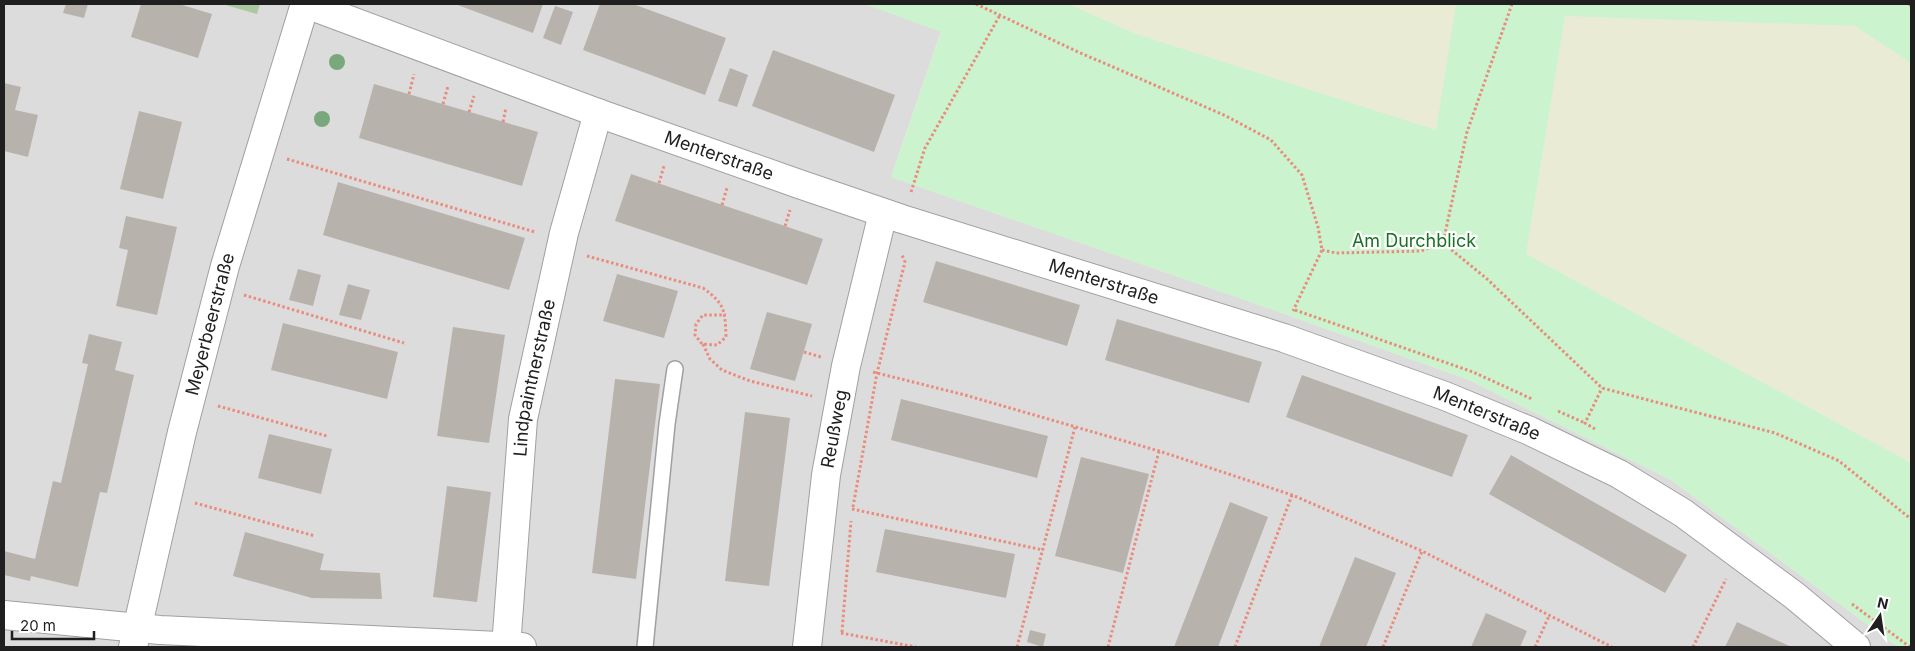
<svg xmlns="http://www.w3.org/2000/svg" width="1915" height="651" viewBox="0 0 1915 651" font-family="Inter,sans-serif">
<rect width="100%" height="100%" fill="#efece7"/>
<path fill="#dddcdc" d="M4 4H865L941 31 891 177 1262 306 1469 380 1671 480 1898 647H4Z"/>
<path fill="#e9ebd5" d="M1068 4H1456L1436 130 1136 34Z
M1565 16 1855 26 1911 63V463L1526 254Z"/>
<path fill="#abc9a1" d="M222 4H260L257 14Z"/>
<path fill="#caf3ce" d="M865 4H1068L1136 34 1436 130 1456 4H1911V63L1855 26 1565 16 1526 254 1911 463V647H1898L1671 480 1469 380 1262 306 891 177 941 32Z"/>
<path fill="#b8b2ad" d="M66 4H88L84 18 63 13Z
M141 4H179L212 14 198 58 131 37Z
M455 4H543L533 33Z
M600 4H633L726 38 705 95 583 50Z
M555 6 573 12 561 45 543 38Z
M773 50 895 95 874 152 752 106Z
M730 68 748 75 737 107 718 101Z
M4 83 21 87 15 110 38 115 28 157 4 151Z
M374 84 538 132 522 186 359 138Z
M139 111 182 122 163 199 120 189Z
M631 174 823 239 807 285 615 221Z
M338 182 525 238 509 290 323 235Z
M126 216 177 227 157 315 116 306 128 250 119 248Z
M936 261 1080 305 1067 346 923 302Z
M298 269 321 275 313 306 289 300Z
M617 274 678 291 664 338 603 321Z
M348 284 370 290 361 320 339 315Z
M767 312 812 324 795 381 750 369Z
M1117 319 1262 362 1249 403 1105 360Z
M283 323 398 352 387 399 271 370Z
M453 327 505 335 489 443 437 436Z
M89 334 122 342 115 370 134 375 107 493 100 492 78 587 31 576 30 581 4 575V551L35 559 53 481 61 483 88 364 82 363Z
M1302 375 1468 435 1452 477 1286 417Z
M615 379 660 384 636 579 592 573Z
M901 399 1048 436 1037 478 891 440Z
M745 412 790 418 769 586 725 581Z
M269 434 332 449 321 494 258 478Z
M1511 455 1687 555 1665 593 1489 494Z
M1081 457 1149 474 1123 573 1055 556Z
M447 486 491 492 477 602 433 597Z
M1230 502 1268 517 1218 647H1174Z
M885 529 1015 554 1006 598 876 572Z
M245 532 324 554 320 570 380 573 382 599 312 598 233 576Z
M1355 557 1396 573 1366 647H1319Z
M1486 613 1527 631 1520 647H1471Z
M1737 622 1785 644 1792 647H1725Z
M1030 630 1046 634 1043 647 1027 642Z"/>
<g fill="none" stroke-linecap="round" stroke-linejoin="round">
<g stroke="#a0a0a0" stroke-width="18">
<path id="service" d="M645 647 667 424 675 369"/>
</g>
<g stroke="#a0a0a0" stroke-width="30">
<g id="minor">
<path id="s1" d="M306 4 598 113 799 184 902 219 1284 338 1445 396 1530 431 1619 474 1683 513 1795 596 1856 647"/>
<path d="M4 615 160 630 522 647"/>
<path id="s2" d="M506 647 523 419 564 233 598 113"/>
<path id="s3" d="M807 647 826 475 846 366 883 213"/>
</g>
</g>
<g stroke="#a0a0a0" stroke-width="30">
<g id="tertiary">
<path id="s4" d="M133 647 182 432 225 266 305 4"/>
</g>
</g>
<path stroke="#e98c7e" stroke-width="3" stroke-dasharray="2.5 2.5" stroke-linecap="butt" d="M976 4 1076 51 1226 116 1271 140 1302 175 1318 227 1322 250 1293 311
M1512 4 1467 132 1443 243 1486 278 1602 388 1775 433 1839 461 1911 519
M1909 4 1911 6
M409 94 414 74
M443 104 448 86
M469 112 474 96
M503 122 506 108
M287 159 535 232
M659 183 664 166
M911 192 925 148 1000 15
M722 205 727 188
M785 226 790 210
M1322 250 1336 253 1421 251 1443 243
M587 256 703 288C725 304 725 310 726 337L717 345 702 344 695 335 696 324 703 315H726
M244 295 404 343
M1295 310 1473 372 1532 399
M703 344 710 359 722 370 750 381 812 396
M804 352 821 357
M873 372 965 395 1159 451 1292 495 1422 551 1612 647
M218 406 327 436
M1558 411 1585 423
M1595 429 1585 423 1602 388
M195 503 315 536
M853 507 877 373 905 262 902 255
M852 509 1043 550
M1852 604 1910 647
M842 632 851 521
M841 633 916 647
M1017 647 1075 427
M1108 647 1159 451
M1235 647 1292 495
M1383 647 1422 551
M1535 647 1549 616
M1693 647 1726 579"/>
<use href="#service" stroke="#fff" stroke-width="15"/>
<use href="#minor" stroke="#fff" stroke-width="28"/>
<use href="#tertiary" stroke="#fff" stroke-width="28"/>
</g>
<g fill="#79a87c">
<circle cx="337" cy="62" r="8"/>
<circle cx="322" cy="119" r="8"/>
</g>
<g text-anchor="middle" stroke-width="4.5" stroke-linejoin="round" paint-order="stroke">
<g font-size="18" fill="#1f1f1f" stroke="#fff">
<text dy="6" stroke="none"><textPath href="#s1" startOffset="440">Menterstraße</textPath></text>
<text dy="6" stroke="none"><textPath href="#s1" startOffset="845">Menterstraße</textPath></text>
<text dy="6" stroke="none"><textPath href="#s4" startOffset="332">Meyerbeerstraße</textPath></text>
<text dy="6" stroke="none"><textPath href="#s2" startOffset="271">Lindpaintnerstraße</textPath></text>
<text dy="6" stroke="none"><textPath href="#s1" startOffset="1250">Menterstraße</textPath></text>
<text dy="6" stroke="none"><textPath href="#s3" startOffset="220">Reußweg</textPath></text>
</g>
<g font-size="18" fill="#197124" stroke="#fff">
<text x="1414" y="247">Am Durchblick</text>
</g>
</g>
<rect width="1915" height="651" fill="none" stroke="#1f1f1f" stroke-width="10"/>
<g transform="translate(1880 616) rotate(13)" stroke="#ffffff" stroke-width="4" paint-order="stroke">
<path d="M0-4L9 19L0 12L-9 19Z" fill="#1f1f1f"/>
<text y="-8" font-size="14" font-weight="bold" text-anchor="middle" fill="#1f1f1f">N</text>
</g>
<path d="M12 631v8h82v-8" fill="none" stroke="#1f1f1f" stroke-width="2.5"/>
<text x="20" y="631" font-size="15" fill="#1f1f1f" stroke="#ffffff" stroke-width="4" paint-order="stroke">20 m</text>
</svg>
